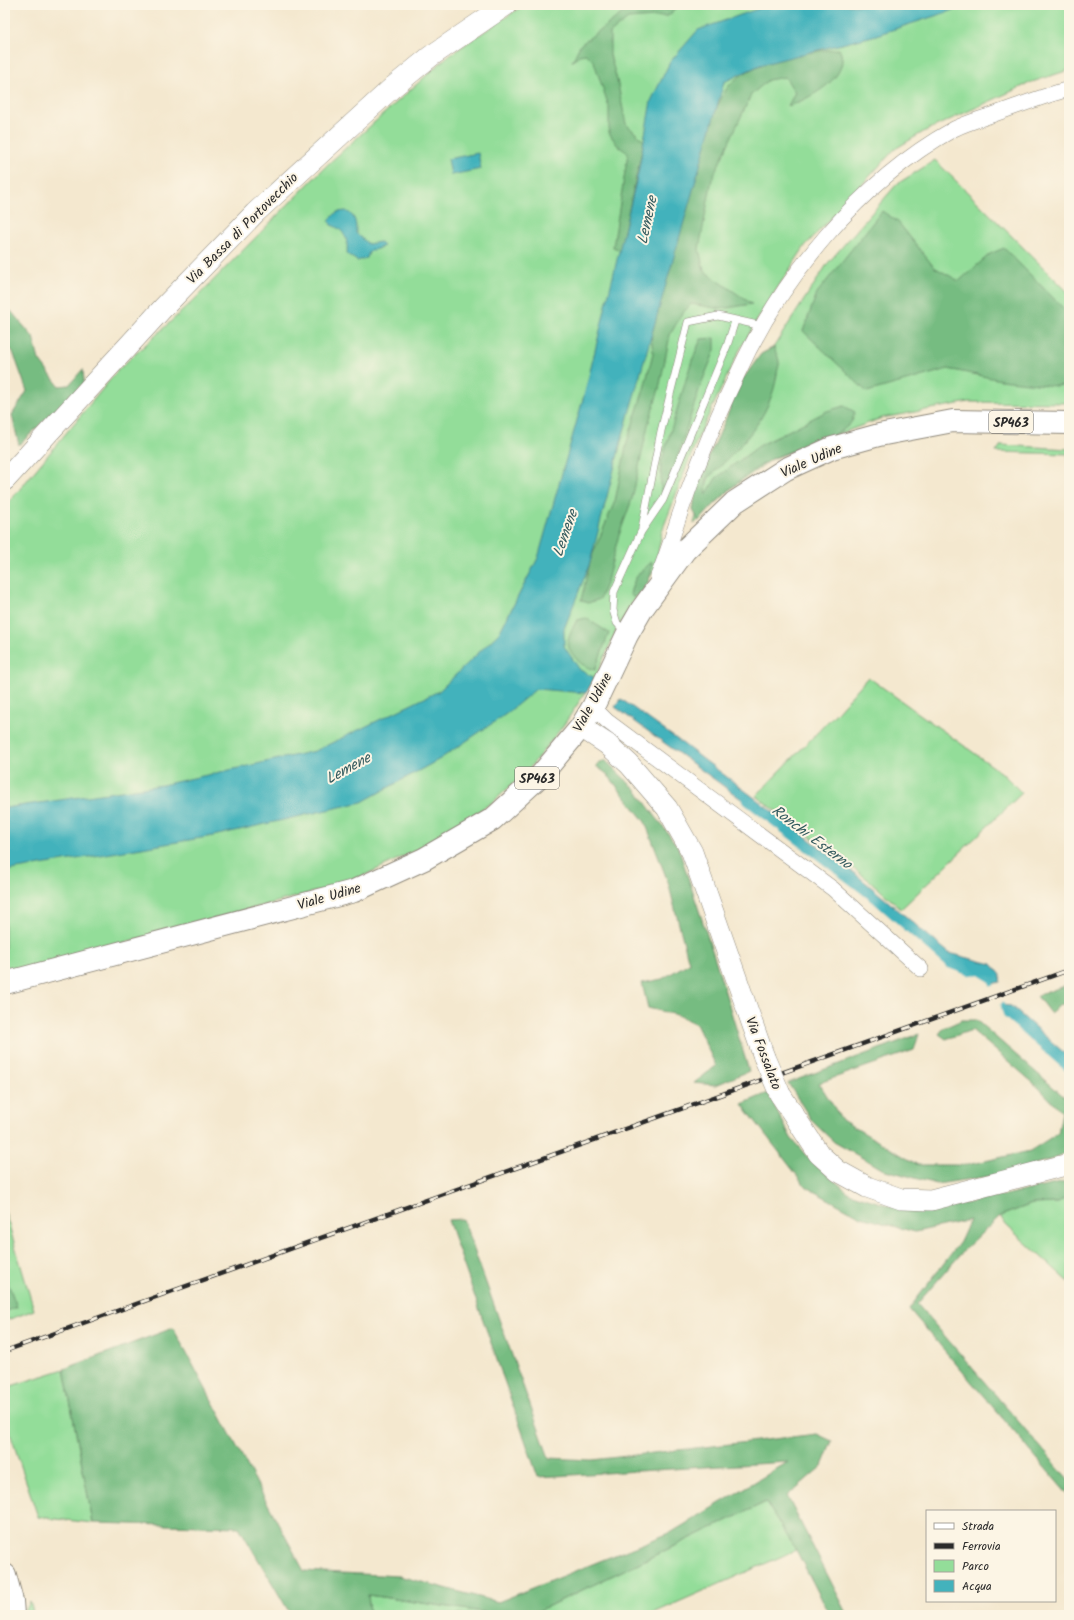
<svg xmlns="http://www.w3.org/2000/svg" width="1074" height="1620" viewBox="0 0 1074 1620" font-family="Kalam,sans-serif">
<rect width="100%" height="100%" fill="#fcf5e5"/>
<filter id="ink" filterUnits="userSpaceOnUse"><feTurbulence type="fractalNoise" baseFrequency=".025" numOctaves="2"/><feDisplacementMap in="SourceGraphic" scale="8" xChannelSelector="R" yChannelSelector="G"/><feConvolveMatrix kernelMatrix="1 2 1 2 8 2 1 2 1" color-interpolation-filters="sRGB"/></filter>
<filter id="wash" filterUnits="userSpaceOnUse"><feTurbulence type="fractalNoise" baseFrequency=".012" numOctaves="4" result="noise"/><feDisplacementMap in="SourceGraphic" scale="16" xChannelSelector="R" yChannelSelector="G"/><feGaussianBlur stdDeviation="0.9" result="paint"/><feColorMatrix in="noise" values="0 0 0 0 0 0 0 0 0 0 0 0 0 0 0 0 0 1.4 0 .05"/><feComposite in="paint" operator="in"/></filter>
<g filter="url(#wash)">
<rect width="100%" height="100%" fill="#f4e8cf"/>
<path fill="#93dd99" stroke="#5f8462" d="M524 5H1069V70L1032 82 925 131 895 149 805 246 763 310 738 353 697 440 662 531 655 570 635 598 616 631 595 678 563 726 528 770 493 802 421 848 363 876 337 886 5 974V507L119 369 192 302 328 164 448 56Z
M935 160 1069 293V403L969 402 882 418 772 459 733 487 694 524 699 504 719 450 749 385 828 263 897 184Z
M1001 445 1069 449V473L1068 454 996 452Z
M868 677 1002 773 1022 793 901 909 870 881 756 796 839 710Z
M1068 1195 1069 1196V1282L1006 1225 1000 1216 1032 1204 1057 1203Z
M5 1212 34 1310 5 1321Z
M64 1369 93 1523 38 1517 5 1418V1388Z
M766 1502 796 1550 649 1615H530Z
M368 1595 503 1615H370Z
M30 1602 34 1615H25V1611Z"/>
<path fill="#76bc81" stroke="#507456" d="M644 5H680L668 16 628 19 610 33V55L617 80 626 124 644 141 620 250 613 247 628 153 618 146 609 133V107L594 62 586 54 579 55 572 62 580 45 624 12Z
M839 49C854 76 809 99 788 106L795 92 785 77 768 80 751 95 712 179 699 249 704 271 752 304 721 309 691 304 681 315 670 335 659 389 648 425 632 499 618 538 607 581 600 599 588 603 581 600 591 558 615 501 627 442 644 389 653 353 651 335 661 301 668 250 717 107C720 101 723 94 727 88 747 61 807 51 839 49Z
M882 211 898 222 934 267 959 281 990 254 1004 248 1069 314V385L1055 386 1001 380 948 369 867 392 803 331 817 293Z
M5 304 33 337 39 360 59 386 69 385 83 369 84 383 19 445 12 415 27 391 13 352 5 343Z
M715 338V350L700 387 669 482 661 492V463L691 363 701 339Z
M774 347C775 352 779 357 779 362 780 365 777 370 777 374 771 418 738 450 707 479L706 495 716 478 759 446 827 411 844 406 855 412C854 415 853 419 852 421 841 439 789 449 770 460 742 475 720 498 699 521L693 510 697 480 718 437 742 380 761 354Z
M652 562C652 577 647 589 635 598L630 595C633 578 639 572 652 562Z
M586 618 609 633 595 670C581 667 573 657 567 644L571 631 577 620Z
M605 760 636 790 678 847 716 962 749 1071 716 1085 694 1083 716 1066 696 1024 677 1015 648 1008 642 983 662 979 689 963 668 882 645 822 607 774 596 766Z
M1069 984V1002L1060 1005 1050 1013 1037 996Z
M962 1020H976L1069 1101V1151L1053 1159 997 1175 937 1184 882 1169 834 1142 812 1121 788 1083 919 1034 914 1050 819 1083 842 1120 918 1165H967L1030 1151 1058 1133 1062 1112 1038 1087 972 1030 946 1039 939 1034 944 1028Z
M768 1093 791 1138 810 1160 849 1193 890 1206 946 1208 1065 1182 1069 1184V1195L1057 1203 1032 1204 1000 1216 966 1248 917 1304 1069 1480V1496L909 1309 960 1242 970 1220 915 1232 861 1217 806 1187 742 1104Z
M463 1219 549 1458 592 1460 817 1434 832 1441 822 1466 787 1496 848 1615H830L796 1550 766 1502 530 1615H503L368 1595 370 1615H291L239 1527 93 1523 64 1369 173 1328 304 1571 399 1576 498 1602 672 1532 788 1462 538 1477 448 1220Z
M5 1275 17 1307 5 1312Z"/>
<path fill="#43b2bc" stroke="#376e74" d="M780 5H969L873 36 760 65 724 82 622 438 590 563 564 629V646L580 670 595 678 586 693 536 689 506 714 440 759 362 802 213 836 5 871V808L162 785 315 751 439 691 499 633 538 558 585 392 638 173 651 101 670 62 698 30 763 7Z
M478 153 481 169 451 175 448 159Z
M346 211C356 216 356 223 356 233L368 244 380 242 384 246 369 252 367 258 357 261 347 254C348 240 346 230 331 225L329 220 337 212Z
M621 699 678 740 858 876 949 953 992 964 1001 975 1000 982 992 984 990 980 979 972 968 973 949 966 875 901 748 804 615 707Z
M1002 1005 1011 1006 1069 1057V1071L1006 1016Z"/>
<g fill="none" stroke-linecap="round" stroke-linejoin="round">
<path stroke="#43b2bc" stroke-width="4.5" d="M744 801 875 901 949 966 968 973 978 972 991 980 992 984
M1002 1005 1006 1016 1069 1071"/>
</g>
</g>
<g filter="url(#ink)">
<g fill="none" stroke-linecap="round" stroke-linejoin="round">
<g stroke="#908a7d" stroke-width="8">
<path id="lane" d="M642 528 661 431 688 322 718 316 762 326
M626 633 617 623 613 610 614 592 641 532 663 500 727 346 735 321"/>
</g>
<g stroke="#908a7d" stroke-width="16">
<path id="street" d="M658 576C669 550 676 523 686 497 701 456 718 414 737 375 781 278 860 181 954 129 966 123 980 119 992 115 1018 106 1043 96 1069 89
M593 707 607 721 833 889 921 969"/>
</g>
<g stroke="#908a7d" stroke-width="22">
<path id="secondary" d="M5 480 163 308 255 213 393 87 431 56 506 5
M581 727 607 744 629 764 667 808 692 852 764 1057
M780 1094 819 1154 838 1171 867 1187 901 1199 931 1200 1069 1164"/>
</g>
<g stroke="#908a7d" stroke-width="24">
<path id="primary" d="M5 983 354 891 424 859 493 819 541 775 581 727 593 707 627 635 642 609 685 550 735 502 786 469 832 448 879 435 953 421 1069 423"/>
</g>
<g stroke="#908a7d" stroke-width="24">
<path id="highway" d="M5 1575 12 1601 13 1615"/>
</g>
<use href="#lane" stroke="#fff" stroke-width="7"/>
<use href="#street" stroke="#fff" stroke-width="15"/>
<use href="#secondary" stroke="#fff" stroke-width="21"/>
<use href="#primary" stroke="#fff" stroke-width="22"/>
<use href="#highway" stroke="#fff" stroke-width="22"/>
<g stroke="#2b2b2b" stroke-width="4.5">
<path id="rail" d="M5 1351 1069 970"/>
</g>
<use href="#rail" stroke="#fcf5e5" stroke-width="3" stroke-dasharray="9" stroke-linecap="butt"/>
<g stroke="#908a7d" stroke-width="22" stroke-linecap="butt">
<path id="secondary-bridge" d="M764 1057 780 1094"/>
</g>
<use href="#secondary-bridge" stroke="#fff" stroke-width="21"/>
</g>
</g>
<g text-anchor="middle" stroke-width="4" stroke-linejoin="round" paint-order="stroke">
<g fill="#fcf5e5" stroke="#6a6863" stroke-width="1">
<rect x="989" y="411" width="44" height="22" rx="3"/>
<rect x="515" y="767" width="44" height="22" rx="3"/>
</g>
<g font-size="13" font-weight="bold" fill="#2b2b2b">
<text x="1011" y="427">SP463</text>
<text x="537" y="783">SP463</text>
</g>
<g font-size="14" fill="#2b2b2b" stroke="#fcf5e5">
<text transform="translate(242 228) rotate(-45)" y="5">Via Bassa di Portovecchio</text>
<text transform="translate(811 460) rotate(-24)" y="5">Viale Udine</text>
<text transform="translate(592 702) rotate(-61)" y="5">Viale Udine</text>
<text transform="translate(329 896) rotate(-16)" y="5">Viale Udine</text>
<text transform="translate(764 1053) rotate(69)" y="5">Via Fossalato</text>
</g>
<g font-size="15" font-style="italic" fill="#335a5e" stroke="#fcf5e5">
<text transform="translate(647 220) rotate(-78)" y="5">Lemene</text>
<text transform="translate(565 533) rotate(-71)" y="5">Lemene</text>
<text transform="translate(348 768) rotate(-29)" y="5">Lemene</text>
<text transform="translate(812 837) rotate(37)" y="5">Ronchi Esterno</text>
</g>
</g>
<rect width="1074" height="1620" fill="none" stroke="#fcf5e5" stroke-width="20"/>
<rect x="926" y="1510" width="130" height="92" fill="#fcf5e5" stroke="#a8a49b"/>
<rect x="934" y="1523" width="20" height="6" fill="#ffffff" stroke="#a8a49b"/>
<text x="962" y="1530" font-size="12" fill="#2b2b2b">Strada</text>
<rect x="934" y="1543" width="20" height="6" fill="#2b2b2b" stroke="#a8a49b"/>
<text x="962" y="1550" font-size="12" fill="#2b2b2b">Ferrovia</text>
<rect x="934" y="1560" width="20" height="12" fill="#93dd99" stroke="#a8a49b"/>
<text x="962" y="1570" font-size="12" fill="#2b2b2b">Parco</text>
<rect x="934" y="1580" width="20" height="12" fill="#43b2bc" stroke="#a8a49b"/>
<text x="962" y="1590" font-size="12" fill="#2b2b2b">Acqua</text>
</svg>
